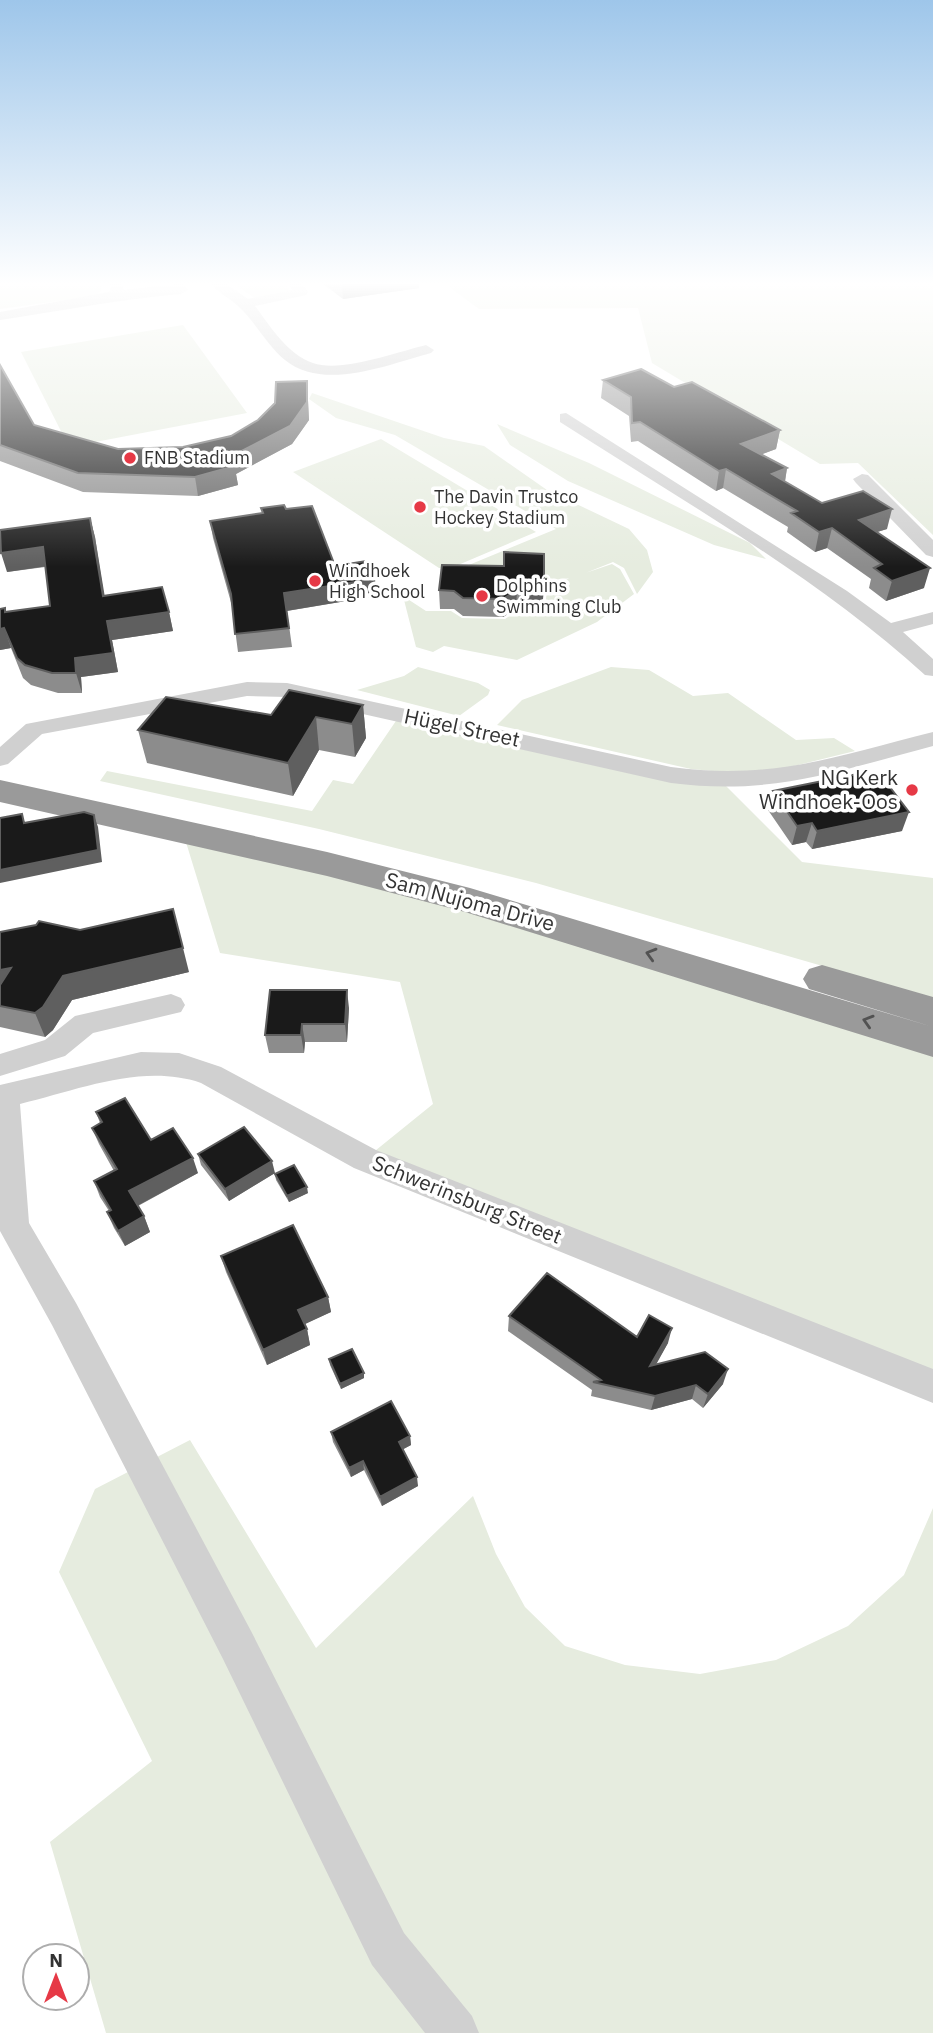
<svg xmlns="http://www.w3.org/2000/svg" width="933" height="2033" viewBox="0 0 933 2033" font-family="'IBM Plex Sans',sans-serif">
<rect width="100%" height="100%" fill="#fff"/>
<path fill="#e6ecdf" d="M0 283H99L102 290 96 296 0 309Z
M232 283H284L290 291 255 298Z
M444 283H933V535L858 463 820 464 652 363 638 308 479 309Z
M183 325 247 413 69 447 21 352Z
M312 393 444 438 484 446 547 490 629 529 647 550 653 572 637 594 624 568 613 562 573 578 552 580 543 585 447 574 556 529 395 435 336 418 309 399Z
M497 424 589 463 750 543 766 559 714 545 568 481 510 445Z
M381 439 536 532 451 568H439L293 472Z
M612 564 620 569 634 594 597 622 517 660 444 646 433 652 416 647 403 596 426 611H451L462 618 505 619 517 611 530 610 546 600 547 586Z
M418 667 478 683 490 690 488 695 459 716 357 690 404 676Z
M611 667 649 670 693 696 728 693 796 740 834 738 855 751 786 768 744 774 691 769 497 725 522 700Z
M400 715 722 782 802 862 933 878V998L536 883 319 829 100 781 107 771 312 811 333 780 353 784Z
M185 839 449 902 933 1042V1380L365 1159 433 1104 400 982 220 953Z
M190 1440 316 1648 473 1496 496 1554 525 1607 565 1646 625 1665 700 1674 776 1660 848 1626 904 1575 933 1508V2033H106L50 1842 152 1761 59 1572 95 1489Z"/>
<g fill="none" stroke-linecap="round" stroke-linejoin="round">
<path fill="#d0d0d0" fill-rule="evenodd" d="M108 283H122L124 290 184 283 188 290 181 294C120 299 61 311 0 320V312L109 292 111 287Z
M210 283H225L248 299 292 290 288 283H302L308 292 306 295 255 306C270 326 288 355 313 363 341 373 397 352 426 345L434 350 431 353C389 364 324 392 285 360 267 345 256 323 239 307 230 298 218 293 210 283Z
M566 413 847 591 891 623 933 612V624L903 632 933 659V676L925 675C816 576 684 502 560 422V414Z
M862 474 868 475 933 540V557L926 555 856 483 853 479Z
M247 682 287 683 671 767C772 781 837 756 933 732V746C837 771 773 796 671 783L287 697 247 696 42 734 8 764 0 766V747L26 724Z
M171 994 181 998 185 1005 181 1012 93 1033 65 1056 0 1076V1054L45 1040 75 1016Z
M141 1052 179 1053 221 1067 376 1150 933 1369V1403L354 1168 201 1083C142 1063 79 1090 20 1104L29 1223 76 1303 251 1631 404 1933 472 2016 479 2033H425L372 1965 223 1659 52 1325 0 1231V1085Z"/>
<path fill="#9a9a9a" fill-rule="evenodd" d="M0 780 327 852 470 888 933 1027V1057L465 912 327 876 0 802Z
M822 965 933 997V1027L809 989 803 979 809 969Z"/>
</g>
<path fill="#8c8c8c" d="M322 283H419V288L343 299Z
M0 365 34 425 118 449 183 447 231 436 258 420 307 381 309 420 292 444 236 474 238 485 198 496 83 492 0 461Z
M603 380 674 387 780 430 776 449 762 454 787 468 785 482 822 503 887 529 877 532 924 588 886 601 869 588 871 579 827 548 815 552 787 532 788 527 723 488 716 491 638 441 631 442 629 416 601 398Z
M261 508 286 509 335 566 375 579 376 596 287 611 292 647 238 652 232 606 213 538 210 521 262 513Z
M90 518 95 537 104 596 169 612 173 631 112 640 118 672 81 677 82 693H58L31 685 23 678 11 648 0 650 5 608 6 612 50 606 45 567 7 572Z
M544 581 543 599 528 608 516 609 503 617 463 616 454 609H440L439 590Z
M363 705 366 738 355 757 319 750 293 796 147 763 138 730Z
M773 791 902 831 812 849 806 842 792 845 768 810Z
M0 932 189 972 72 1000 53 1030 45 1037 0 1027Z
M349 1008 347 1042H305L304 1053H269L265 1035Z
M96 1112 151 1140 198 1173 138 1206 144 1216 150 1232 125 1246 114 1228 107 1212 109 1211 100 1197 94 1181 114 1171 99 1144 92 1128 100 1123Z
M198 1154 275 1173 229 1201 201 1165Z
M275 1174 308 1193 289 1202 276 1180Z
M221 1256 328 1297 331 1312 304 1324 307 1329 310 1345 267 1365 226 1272Z
M509 1316 668 1343 655 1365 723 1384 703 1408 692 1399 651 1410 591 1396 592 1390 508 1331Z
M329 1359 364 1378 341 1389 330 1365Z
M331 1432 410 1436 411 1445 403 1449 418 1486 382 1506 364 1470 351 1477 333 1442Z"/>
<path fill="#5f5f5f" d="M342 283H419V288L343 299Z
M307 381 309 420 292 444 236 474 238 485 198 496 195 477 226 459Z
M780 430 776 449 738 463 741 444Z
M787 468 784 487 772 474Z
M726 469 723 488 716 491 719 471Z
M892 509 887 529 854 539 859 520Z
M90 518 95 537 108 616 103 596Z
M832 528 827 548 815 552 819 532Z
M43 547 48 566 7 572 1 553Z
M930 568 924 588 886 601 892 581Z
M375 579 376 596 286 611 284 593Z
M544 581 543 599 528 608V589Z
M517 590 516 609 503 617V599Z
M169 612 173 631 112 640 118 672 81 677 82 693 76 673 75 658 107 621Z
M4 628 11 648 0 650V629Z
M363 705 366 738 355 757 352 724Z
M316 717 319 750 293 796 288 763Z
M909 812 902 831 812 849 817 831Z
M94 815 98 827 102 862 0 883V870Z
M812 823 806 842 792 845 797 826Z
M183 948 189 972 72 1000 53 1030 45 1037 35 1013 63 976Z
M11 968 0 996V970Z
M347 990 349 1008 347 1042 345 1024Z
M302 1024 305 1042 304 1053 301 1035Z
M193 1158 198 1173 135 1207 129 1191Z
M272 1161 275 1173 229 1201 225 1189Z
M307 1187 308 1193 289 1202 287 1196Z
M144 1216 150 1232 125 1246 118 1231Z
M328 1297 331 1312 301 1326 298 1310Z
M672 1328 668 1343 647 1381 650 1366Z
M307 1329 310 1345 267 1365 263 1350Z
M728 1369 723 1384 703 1408 708 1394Z
M364 1373V1378L341 1389 340 1384Z
M696 1385 692 1399 651 1410 655 1396Z
M410 1436 411 1445 400 1451 399 1442Z
M363 1461 364 1470 351 1477 349 1468Z
M417 1477 418 1486 382 1506 380 1497Z"/>
<path fill="#1a1a1a" stroke="#5f5f5f" stroke-width="2" d="M0 365 34 425 118 449 183 447 231 436 258 420 275 403 276 382 307 381V402L290 426 226 459 235 466 195 477 78 473 0 445Z
M641 369 674 387 692 382 780 430 741 444 787 468 772 474 822 503 863 491 892 509 859 520 930 568 892 581 874 568 882 564 832 528 819 532 791 513 797 511 726 469 719 471 640 422 632 423 631 397 603 380Z
M284 505 286 509 312 506 335 566 366 561 375 579 284 593 289 628 235 634 231 594 210 521 263 513 261 508Z
M90 518 103 596 162 587 169 612 107 621 113 653 75 658 76 673H52L25 665 17 658 4 628 0 629V609L5 608V612L50 606 43 547 1 553 0 530Z
M504 552 544 554V581L528 589 517 590 503 599 463 598 454 591 439 590 442 565 504 566Z
M289 690 363 705 352 724 316 717 288 763 138 730 166 697 271 715Z
M857 774 867 786 886 782 909 812 817 831 812 823 797 826 773 791Z
M84 812 94 815 98 850 0 870V818L22 814 24 823Z
M173 909 183 948 63 976 43 1007 35 1013 0 1006V985L11 968 0 970V932L36 925 39 921 80 930Z
M270 990H347L345 1024H302L301 1035H265Z
M125 1098 151 1140 173 1128 193 1158 129 1191 144 1216 118 1231 107 1212 111 1210 94 1181 117 1169 92 1128 102 1122 96 1112Z
M244 1127 272 1161 225 1189 198 1154Z
M294 1165 307 1187 287 1196 275 1174Z
M293 1225 328 1297 298 1310 307 1329 263 1350 221 1256Z
M547 1273 637 1337 649 1315 672 1328 650 1366 705 1352 728 1369 708 1394 696 1385 655 1396 593 1382 601 1380 509 1316Z
M352 1349 364 1373 340 1384 329 1359Z
M391 1401 410 1436 399 1442 417 1477 380 1497 363 1461 349 1468 331 1432Z"/>
<defs><path id="oneway-chevron" d="M-2-3.5L2.5 0L-2 3.5" fill="none" stroke-width="1.6" stroke-linecap="round" stroke-linejoin="round" transform="scale(1.75)"/></defs>
<g stroke="#525252">
<use href="#oneway-chevron" transform="translate(651 954) rotate(-164)"/>
<use href="#oneway-chevron" transform="translate(868 1021) rotate(-163)"/>
</g>
<linearGradient id="sky" x2="0" y2="1"><stop stop-color="#9ec6ea"/><stop offset="0.5" stop-color="#fff"/><stop offset="1" stop-color="#fff" stop-opacity="0"/></linearGradient>
<rect width="933" height="567" fill="url(#sky)"/>
<g fill="#e63946" stroke="#fff" stroke-width="2.5">
<circle cx="130" cy="458" r="7"/>
<circle cx="420" cy="507" r="7"/>
<circle cx="315" cy="581" r="7"/>
<circle cx="482" cy="596" r="7"/>
<circle cx="912" cy="790" r="7"/>
</g>
<g text-anchor="middle" stroke-width="7" stroke-linejoin="round" paint-order="stroke">
<g font-size="18" fill="#333" stroke="#fff" text-anchor="start">
<text x="144" y="464">FNB Stadium</text>
<text x="434" y="503">The Davin Trustco<tspan x="434" dy="21">Hockey Stadium</tspan></text>
<text x="329" y="577">Windhoek<tspan x="329" dy="21">High School</tspan></text>
<text x="496" y="592">Dolphins<tspan x="496" dy="21">Swimming Club</tspan></text>
</g>
<g font-size="21" fill="#333" stroke="#fff">
<text transform="translate(462 728) rotate(12)" y="7">Hügel Street</text>
<text transform="translate(470 902) rotate(15)" y="7">Sam Nujoma Drive</text>
<text transform="translate(467 1200) rotate(22)" y="7">Schwerinsburg Street</text>
</g>
<g font-size="21" fill="#333" stroke="#fff" text-anchor="end">
<text x="898" y="785">NG Kerk<tspan x="898" dy="24">Windhoek-Oos</tspan></text>
</g>
</g>
<g transform="translate(56 1977)"><circle r="33" fill="#ffffff" stroke="#adadad" stroke-width="2"/>
<path d="M0-5L12 26L0 18L-12 26Z" fill="#e63946"/>
<text y="-10" font-size="19" font-weight="bold" text-anchor="middle" fill="#333333">N</text>
</g>
</svg>
